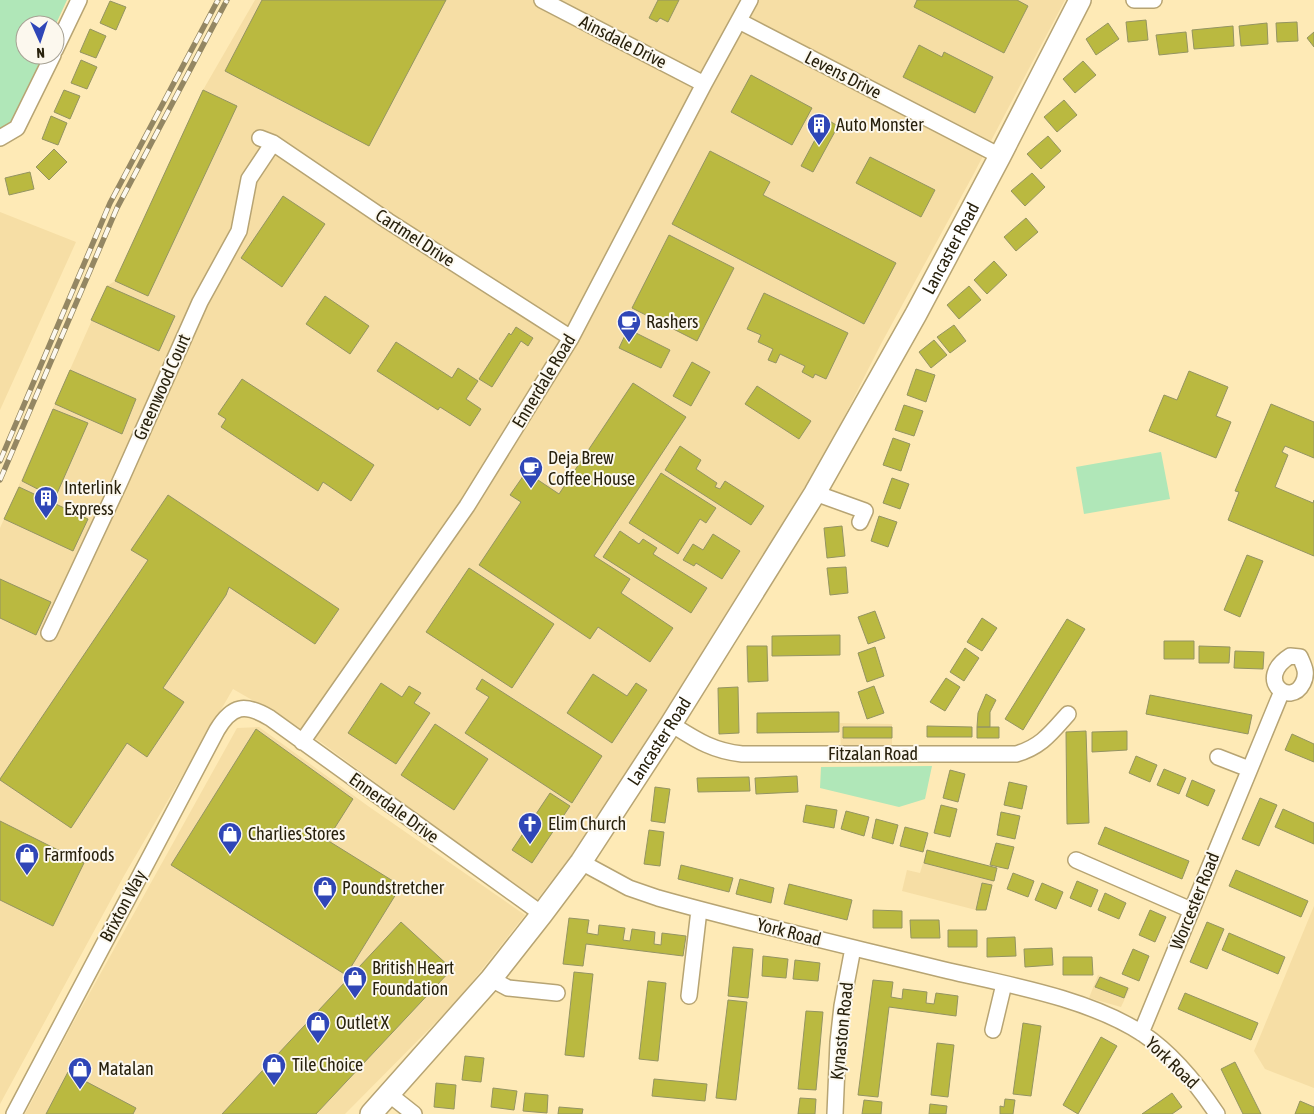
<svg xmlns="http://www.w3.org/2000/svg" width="1314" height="1114" viewBox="0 0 1314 1114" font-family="'Asap Condensed',sans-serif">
<rect width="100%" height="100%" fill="#feeab6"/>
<path fill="#f6dea5" d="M255 0H1065L972 177 881 344 808 488 662 721 576 849 536 901 322 743 289 721 233 689 125 874 0 1104V528L107 286 115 281 203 90Z
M0 212 76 242 0 410Z
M840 723 892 724V748L841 749Z
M259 727 368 806 525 915 457 1001 345 1114H25L73 1023 237 728Z
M927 850 997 868 986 910H976L902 891 907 870 920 873Z
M1314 906V1088L1265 1069 1254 1051Z
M1098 975 1130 988 1121 1007 1089 998Z"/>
<path fill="#b0e7b8" d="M0 0H67L55 26 25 25V55H43L14 124 0 131Z
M1161 452 1170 499 1084 514 1076 467Z
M932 766 925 799 899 807 820 788 821 767Z"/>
<path fill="#bab940" stroke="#949462" d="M262 0H446L369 146 225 71Z
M658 0H679L668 22 660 18 657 22 649 18Z
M917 0H1017L1028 6 1004 53 914 7Z
M110 1 126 7 116 30 100 23Z
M1146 20 1148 40 1128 42 1126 22Z
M1297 22 1298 41 1277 42 1276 23Z
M1108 23 1119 39 1096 55 1086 39Z
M1267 23 1268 44 1241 46 1239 26Z
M1233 26 1234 46 1194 49 1192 30Z
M90 29 106 36 96 58 80 52Z
M1186 32 1188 52 1159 55 1156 35Z
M1314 32V47L1307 38Z
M919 45 942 57 944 52 993 77 975 113 903 77Z
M81 60 97 67 87 89 71 83Z
M1083 61 1096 75 1075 93 1063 79Z
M751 75 812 108 792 145 731 112Z
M64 90 80 96 70 119 54 112Z
M203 90 237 106 148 296 115 281Z
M1064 100 1077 115 1057 132 1044 117Z
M51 116 67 123 58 145 42 139Z
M826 119 838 126 813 172 801 166Z
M1048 136 1061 151 1041 169 1027 154Z
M54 149 67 162 49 180 36 167Z
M710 151 770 182 763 195 896 263 864 324 672 224Z
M870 157 935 190 921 217 856 183Z
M30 172 34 189 9 195 5 178Z
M1032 173 1045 187 1025 206 1011 191Z
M283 196 325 224 282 287 241 258Z
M1026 218 1038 232 1016 251 1004 237Z
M669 235 734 268 697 341 632 308Z
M994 261 1007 275 987 294 974 280Z
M107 286 175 316 159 351 91 320Z
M969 286 981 300 959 319 947 305Z
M764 293 848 333 826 379 815 374 813 378 802 372 805 366 780 354 776 363 768 360 773 349 758 342 761 335 747 329Z
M325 296 369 326 350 354 306 324Z
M954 325 966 341 950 353 937 337Z
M516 327 533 338 528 346 521 341 492 387 479 379 509 333 511 335Z
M628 329 670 350 661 368 619 348Z
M934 340 947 355 931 368 919 352Z
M396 342 452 378 458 368 478 381 466 399 481 409 470 426 440 407 438 410 377 371Z
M692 362 710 372 691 406 673 396Z
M916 369 935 375 926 402 907 395Z
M70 370 136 399 122 434 55 404Z
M1189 371 1228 387 1216 416 1231 422 1216 458 1149 431 1164 395 1177 400Z
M242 379 374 465 351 501 323 482 318 491 221 427 226 419 218 414Z
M633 383 686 417 594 556 630 579 621 593 673 628 650 662 598 627 590 639 479 565 521 502 510 495 526 472 559 494Z
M757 386 811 421 799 439 745 404Z
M1271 404 1314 422V458L1285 446 1282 452 1288 455 1275 487 1313 503 1314 500V556L1228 520 1239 492 1235 491Z
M904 405 923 411 914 436 895 430Z
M53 409 88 423 55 498 22 481Z
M893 438 910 444 901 471 883 465Z
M680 446 701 460 696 469 717 483 715 487 720 489 725 481 764 506 751 525 665 470Z
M661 473 716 508 706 523 700 519 678 554 629 523Z
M892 478 909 484 900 509 883 503Z
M19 487 88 519 73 551 4 519Z
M168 495 339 609 315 644 229 587 226 595 163 688 184 702 147 757 127 743 71 828 0 780V779L148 560 131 550Z
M879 516 897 522 888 547 871 541Z
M842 526 845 556 827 558 824 528Z
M620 531 639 544 643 539 657 548 653 554 707 588 691 613 603 557Z
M713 534 740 551 722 579 696 563 694 566 683 560 693 544 703 550Z
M1247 555 1263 561 1240 617 1224 610Z
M846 567 848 593 830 595 827 568Z
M469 568 554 624 512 688 426 632Z
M0 579 51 602 36 635 0 618Z
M875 611 885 638 868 644 858 617Z
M982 618 997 628 982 651 967 642Z
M1067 619 1085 629 1023 730 1005 719Z
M840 635V655L772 656V636Z
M1164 641H1194V659H1164Z
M747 646H767L768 681 748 682Z
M1199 646 1230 647 1229 663H1199Z
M875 647 884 676 867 682 858 653Z
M965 648 979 658 964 681 950 672Z
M1235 651 1264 652 1263 669 1234 668Z
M593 674 627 696 636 683 647 690 612 743 567 713Z
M946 678 960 687 945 711 930 702Z
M482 679 602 756 572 803 465 733 489 697 476 689Z
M381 683 402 697 409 686 421 693 414 703 430 713 396 764 348 733Z
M874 686 884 713 867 719 858 692Z
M738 687 739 733 719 734 718 688Z
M986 694 996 700 990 712V727H977L978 713Z
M1150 695 1252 715 1248 734 1146 714Z
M839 712V732L757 733V713Z
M435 724 488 759 454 810 401 775Z
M927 726 972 727V737H927Z
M843 727H892V738H843Z
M977 727H999V738H977Z
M256 729 353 799 327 840 401 886 346 975 171 865Z
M1086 731 1089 823 1067 824 1066 732Z
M1127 731V750L1092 752V732Z
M1292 734 1314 744V762L1285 750Z
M1136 756 1157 765 1150 782 1129 773Z
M1164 769 1186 778 1179 794 1157 785Z
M950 770 965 774 958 802 943 798Z
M797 776 798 792 756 794 755 778Z
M749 777 750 791 698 792 697 778Z
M1192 780 1215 790 1208 806 1186 796Z
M1009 782 1027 786 1022 809 1004 805Z
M655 787 670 789 665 823 651 821Z
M550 793 570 806 532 863 512 850Z
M1260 798 1277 805 1259 846 1242 839Z
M806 805 837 810 834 828 803 822Z
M941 805 957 809 950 837 934 833Z
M1283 809 1314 823V844L1275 827Z
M846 811 869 817 864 836 841 829Z
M1001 812 1020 816 1015 839 997 835Z
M876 819 898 825 893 844 872 838Z
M0 821 84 863 53 926 0 900Z
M905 827 928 833 923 852 900 846Z
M1105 827 1189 861 1182 879 1098 844Z
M649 830 664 832 660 866 644 864Z
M996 843 1014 847 1008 869 990 865Z
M927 850 997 868 994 881 924 863Z
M681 865 733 878 729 892 678 879Z
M1236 870 1308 901 1301 917 1229 886Z
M1013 873 1034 881 1028 897 1007 889Z
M740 879 774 888 771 903 736 894Z
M1077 881 1098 890 1091 907 1070 898Z
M982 883 992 885 986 910H976Z
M1042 883 1063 892 1056 909 1035 900Z
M789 884 852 900 847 920 784 904Z
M1105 893 1126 903 1119 919 1098 910Z
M873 910 902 911V928H873Z
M1150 910 1166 917 1155 942 1139 935Z
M569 918 589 920 587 933 598 935 599 925 625 928 623 940 630 941 632 929 655 932 654 944 661 945 662 933 686 936 683 956 586 944 583 966 563 964Z
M910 920H939L940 938H911Z
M401 922 452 969 316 1114H222Z
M1207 922 1224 929 1207 969 1190 962Z
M948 930H977V947H948Z
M1229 933 1285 957 1278 974 1222 950Z
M1015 937 1016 956 987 957V938Z
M733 947 753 949 748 998 728 996Z
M1052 948 1053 965 1025 967 1024 949Z
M1133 949 1149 956 1139 981 1122 974Z
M763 956 788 959 786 978 762 976Z
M1063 957H1092L1093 975H1063Z
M795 960 820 963 818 981 793 979Z
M574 972 593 974 584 1057 565 1055Z
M1100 977 1128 988 1124 998 1095 987Z
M873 980 893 982 891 997 902 999 903 989 927 992 926 1003 934 1004 936 993 958 996 956 1016 889 1007 878 1097 858 1095Z
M648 981 666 983 658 1061 639 1059Z
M1185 993 1258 1023 1251 1040 1178 1009Z
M728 1000 747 1002 736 1100 716 1098Z
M806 1011 823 1012 816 1090 798 1089Z
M1023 1023 1041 1026 1031 1096 1013 1094Z
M1101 1037 1117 1046 1078 1114 1063 1105Z
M937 1043 954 1045 948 1097 931 1095Z
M465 1056 484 1058 481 1082 462 1080Z
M1235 1062 1261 1114H1243L1221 1069Z
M68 1072 136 1108 133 1114H46Z
M654 1079 707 1084 705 1101 652 1096Z
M436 1083 456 1085 454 1109 434 1107Z
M493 1088 517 1091 514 1110 491 1107Z
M525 1093 548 1095 547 1113 523 1111Z
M1172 1093 1182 1107 1172 1114H1142Z
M800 1098 816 1099 815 1114H798Z
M1005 1099 1015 1100 1013 1114H1000V1106L1004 1107Z
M864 1100 882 1102 881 1114H862Z
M1300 1101 1314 1107V1114H1295Z
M930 1104 947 1106 946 1114H929Z
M559 1107 583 1109 582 1114H558Z"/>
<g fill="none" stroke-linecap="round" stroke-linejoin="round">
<g stroke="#b7a473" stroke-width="18">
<path id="street" d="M542 0 704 84
M1134 0H1154
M739 21 1000 156
M55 50 79 0
M0 138 17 128 53 55
M260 138 273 143 388 221 571 338
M815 493 865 511 860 522
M49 633 119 484 200 302 239 231 249 179 273 143
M1290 656 1300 657C1304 666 1308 673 1303 683 1290 709 1254 679 1290 656Z
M671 724C695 739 712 751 742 754H1016C1041 747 1051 733 1068 714
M302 742 467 506 571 338 704 84 750 0
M1218 757 1249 769
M1076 860 1191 910
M581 862 629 888 658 898C754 925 852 947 949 971 1010 985 1090 999 1143 1034 1173 1054 1197 1084 1217 1114
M491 979 508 988 557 993
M689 996 699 910
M993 1030 1004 984
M1141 1033 1282 691
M390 1095 414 1114
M14 1114 217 730C232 705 245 703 270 718L542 914
M835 1114 838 1042 842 1006 853 948"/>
</g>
<g stroke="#b7a473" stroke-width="24">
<g id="secondary">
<path id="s1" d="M371 1114 491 979 542 914 581 862 671 724 815 493 916 314 1000 156 1080 0"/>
</g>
</g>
<use href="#street" stroke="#fff" stroke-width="15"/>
<use href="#secondary" stroke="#fff" stroke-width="21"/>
<g stroke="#948763" stroke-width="5.5">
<path id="rail" d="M0 461 110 203 218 0
M0 480 117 208 227 0"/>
</g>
<use href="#rail" stroke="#fcf8ee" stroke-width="4" stroke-dasharray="11" stroke-linecap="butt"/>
</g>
<defs>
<g id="building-pin" transform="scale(1.25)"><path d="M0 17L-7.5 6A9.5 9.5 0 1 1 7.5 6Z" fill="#2f46b7" stroke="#fcf8ee"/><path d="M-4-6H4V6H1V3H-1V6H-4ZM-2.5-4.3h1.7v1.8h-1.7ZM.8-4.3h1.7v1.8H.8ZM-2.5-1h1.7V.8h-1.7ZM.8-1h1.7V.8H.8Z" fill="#fff"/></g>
<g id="cafe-pin" transform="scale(1.25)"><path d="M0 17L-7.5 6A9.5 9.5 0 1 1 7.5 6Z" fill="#2f46b7" stroke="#fcf8ee"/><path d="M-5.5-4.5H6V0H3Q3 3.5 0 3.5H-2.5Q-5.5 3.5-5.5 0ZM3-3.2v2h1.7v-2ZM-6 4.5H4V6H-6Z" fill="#fff"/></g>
<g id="church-pin" transform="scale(1.25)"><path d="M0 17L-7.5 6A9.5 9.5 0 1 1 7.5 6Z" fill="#2f46b7" stroke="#fcf8ee"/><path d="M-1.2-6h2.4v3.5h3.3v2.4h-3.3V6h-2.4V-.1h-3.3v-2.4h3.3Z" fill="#fff"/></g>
<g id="shop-pin" transform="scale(1.25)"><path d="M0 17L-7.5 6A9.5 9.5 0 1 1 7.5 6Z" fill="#2f46b7" stroke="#fcf8ee"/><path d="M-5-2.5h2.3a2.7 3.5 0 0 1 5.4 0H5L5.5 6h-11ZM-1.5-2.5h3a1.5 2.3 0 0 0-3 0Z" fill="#fff"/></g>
</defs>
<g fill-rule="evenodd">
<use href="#building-pin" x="819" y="125"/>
<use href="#cafe-pin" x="629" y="322"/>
<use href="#cafe-pin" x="531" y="468"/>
<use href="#building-pin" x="46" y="498"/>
<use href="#church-pin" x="530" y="824"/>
<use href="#shop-pin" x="230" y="834"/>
<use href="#shop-pin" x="27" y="855"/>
<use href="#shop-pin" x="325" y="888"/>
<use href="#shop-pin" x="355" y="978"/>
<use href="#shop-pin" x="318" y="1023"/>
<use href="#shop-pin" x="274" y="1065"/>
<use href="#shop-pin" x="80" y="1069"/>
</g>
<g text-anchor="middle" stroke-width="4" stroke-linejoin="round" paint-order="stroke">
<g font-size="18" fill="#28210d" stroke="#fcf8ee">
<text transform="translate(623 42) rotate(27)" y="6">Ainsdale Drive</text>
<text transform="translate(843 75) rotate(27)" y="6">Levens Drive</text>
<text transform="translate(415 238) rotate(33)" y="6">Cartmel Drive</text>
<text dy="6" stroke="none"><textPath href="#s1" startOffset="1045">Lancaster Road</textPath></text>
<text transform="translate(544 381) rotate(-59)" y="6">Ennerdale Road</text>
<text transform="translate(162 387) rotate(-66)" y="6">Greenwood Court</text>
<text dy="6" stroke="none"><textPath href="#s1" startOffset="472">Lancaster Road</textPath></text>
<text x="873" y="760">Fitzalan Road</text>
<text transform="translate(394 808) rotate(36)" y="6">Ennerdale Drive</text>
<text transform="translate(1195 901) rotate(-68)" y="6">Worcester Road</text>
<text transform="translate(123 906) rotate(-62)" y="6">Brixton Way</text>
<text transform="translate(789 932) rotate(14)" y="6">York Road</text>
<text transform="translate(842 1031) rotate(-84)" y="6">Kynaston Road</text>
<text transform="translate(1172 1063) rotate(44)" y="6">York Road</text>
</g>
<g font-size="18" fill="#28210d" stroke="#fcf8ee" text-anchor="start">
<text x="836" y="131">Auto Monster</text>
<text x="646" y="328">Rashers</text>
<text x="548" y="464">Deja Brew<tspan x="548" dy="21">Coffee House</tspan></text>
<text x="64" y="494">Interlink<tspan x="64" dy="21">Express</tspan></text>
<text x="548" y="830">Elim Church</text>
<text x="248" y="840">Charlies Stores</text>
<text x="44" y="861">Farmfoods</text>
<text x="342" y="894">Poundstretcher</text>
<text x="372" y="974">British Heart<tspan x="372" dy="21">Foundation</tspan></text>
<text x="336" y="1029">Outlet X</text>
<text x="292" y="1071">Tile Choice</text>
<text x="98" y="1075">Matalan</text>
</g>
</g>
<g transform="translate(40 40) rotate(177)"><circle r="24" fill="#fcf8ee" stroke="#a7a294"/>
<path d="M0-4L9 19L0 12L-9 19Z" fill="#2f46b7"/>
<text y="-8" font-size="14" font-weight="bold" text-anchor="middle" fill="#28210d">N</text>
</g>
</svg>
